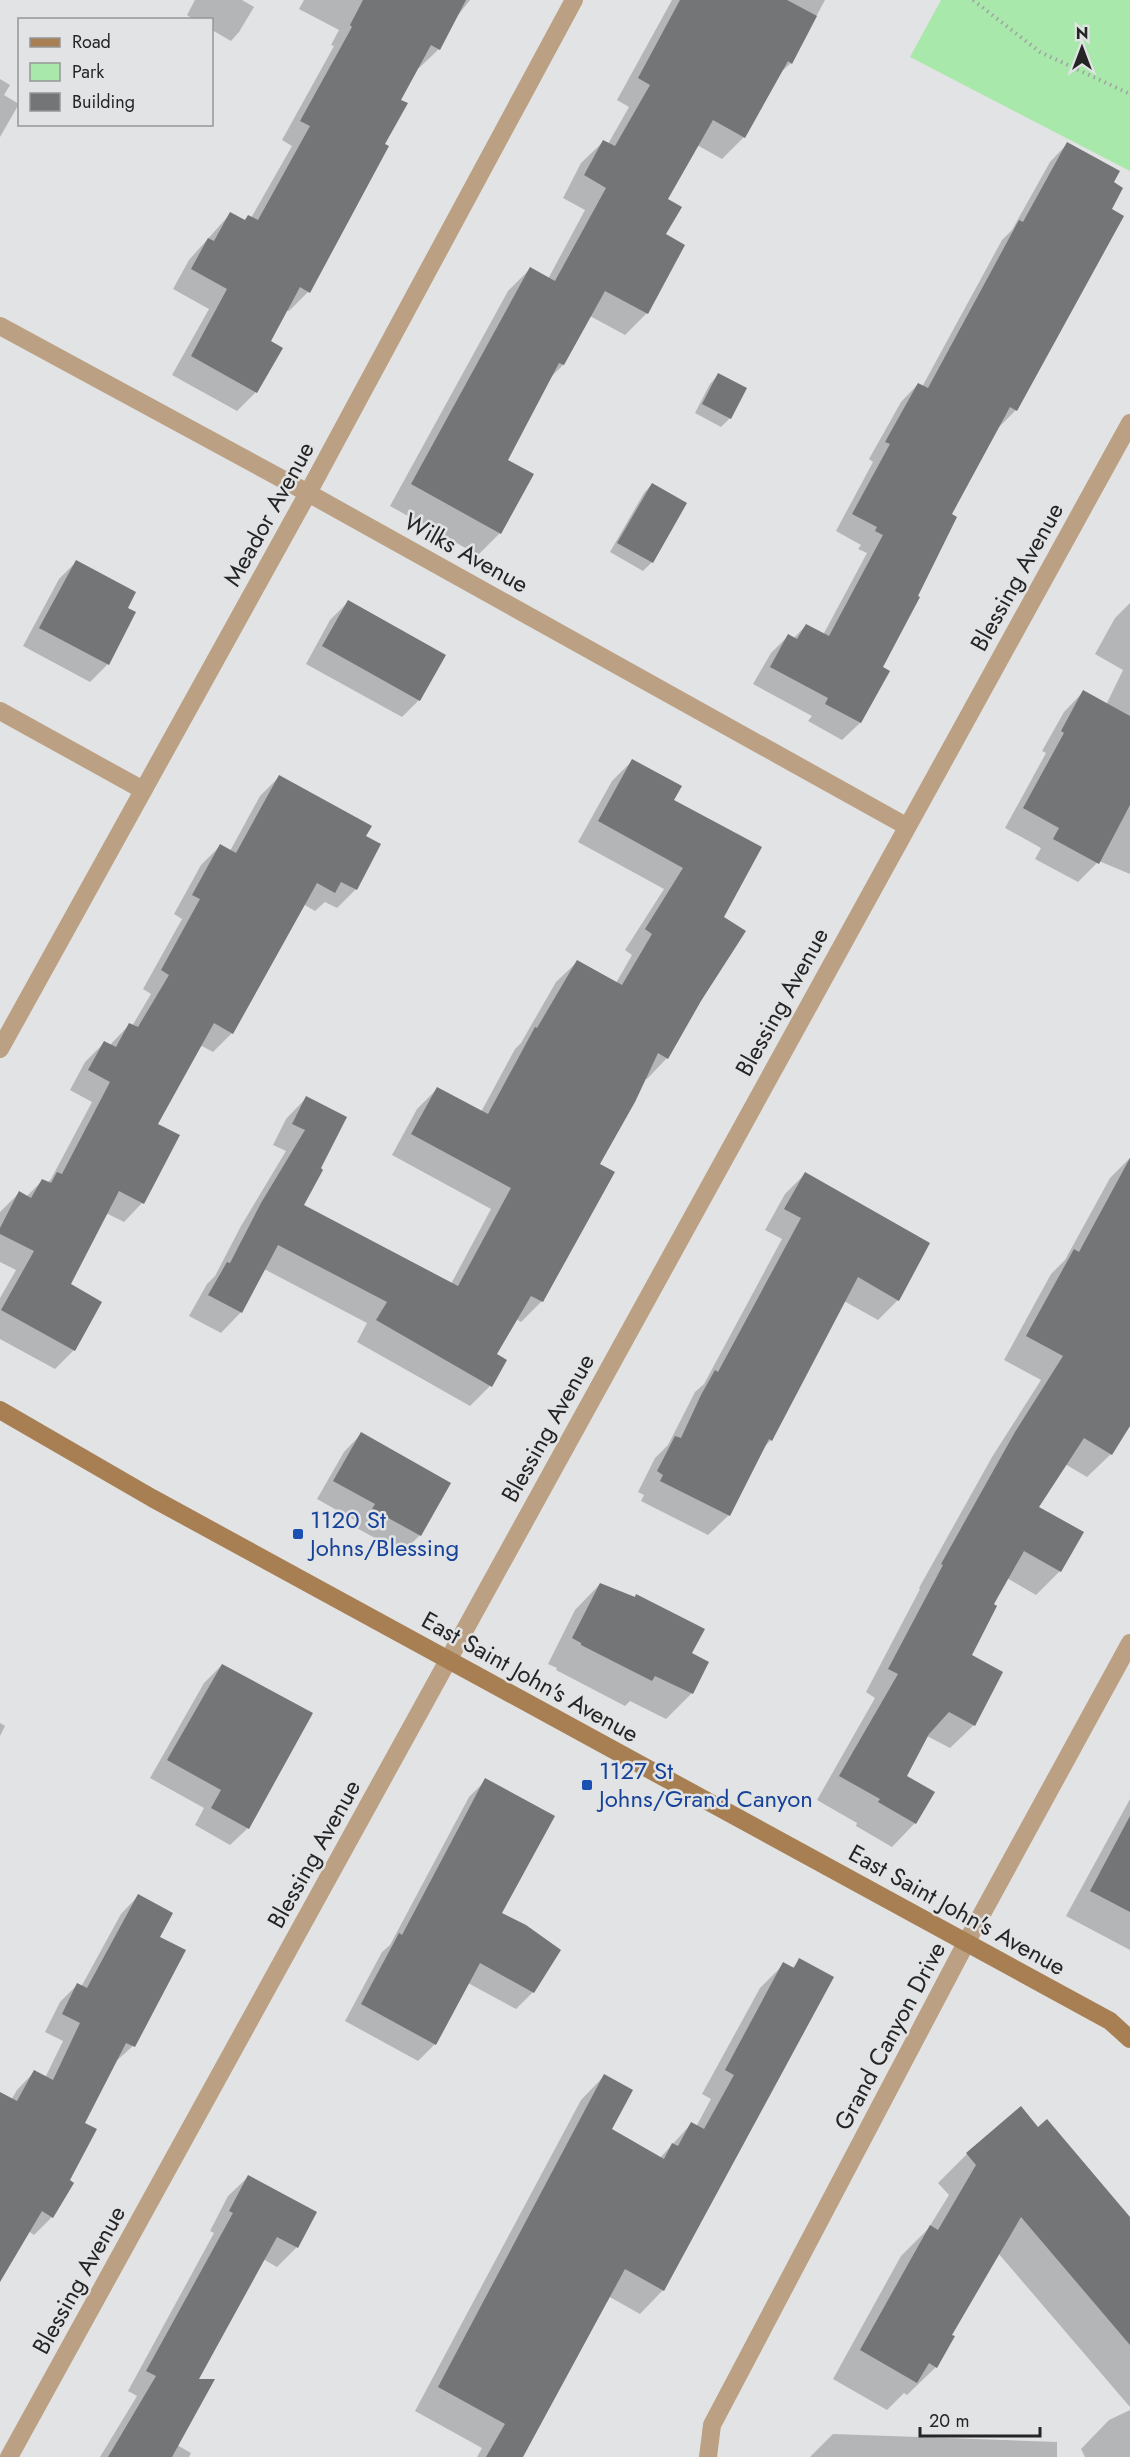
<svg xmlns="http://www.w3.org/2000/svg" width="1130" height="2457" viewBox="0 0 1130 2457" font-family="Jost,sans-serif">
<rect width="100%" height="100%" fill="#e2e3e4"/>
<path fill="#a8e8aa" d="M941 0H1130V171L910 57Z"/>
<path fill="#0003" d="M195 0H242L254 7 239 32 231 41 212 30V20H194L187 15Z
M304 0H470L455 19 439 49 419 68 417 67 399 100 383 145 308 292 289 311 286 310 269 342 256 392 237 411 172 375 209 309 173 289 189 260 230 214 244 221 248 216 251 218 292 146 282 140 334 46 331 45 339 30 299 9Z
M672 0H825L791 63 778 75 744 137 722 159 697 145 666 199 664 235 647 313 625 335 590 316 563 365 550 378 506 460 532 475 500 533 478 555 390 506 508 291 530 269 548 279 585 210 563 198 581 163 603 142 608 144 629 107 617 100Z
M0 79 10 85 4 95 19 104 0 137Z
M1067 144 1016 410 998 428 950 515 881 667 888 671 860 723 842 740 808 721 812 716 753 684 771 653 788 636 793 639 806 625 823 635 867 553 858 549 861 545 836 531 873 462 869 459 901 402 918 384 922 387 1002 240 1012 230 1050 162Z
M718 375 730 418 721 427 695 413 710 384Z
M652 484 685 504 652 562 643 571 610 552 644 493Z
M76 562 126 608 134 613 107 665 90 682 23 646 59 579Z
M348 602 419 700 402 717 306 664 330 620Z
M1130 603V874L1099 861 1078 882 1035 859 1041 848 1005 828 1046 753 1042 751 1064 712 1083 692 1106 705 1123 670 1095 654 1115 618Z
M633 760 672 800 722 918 700 1001 667 1058 647 1079 645 1078 598 1165 542 1301 521 1322 516 1319 495 1355 490 1386 470 1406 357 1342 367 1323 264 1269 241 1312 221 1333 189 1316 207 1284 215 1276 241 1226 286 1151 273 1145 286 1119 306 1098 302 1206 451 1284 491 1209 392 1155 417 1109 437 1089 481 1112 515 1049 521 1043 556 982 577 962 616 983 632 955 625 950 664 889 578 842 612 781Z
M279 777 364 837 379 845 356 889 337 908 325 902 315 911 303 904 232 1033 213 1052 200 1045 156 1124 142 1203 124 1222 106 1213 69 1285 74 1350 55 1369 0 1339V1298L16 1270 0 1262V1212L19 1193 26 1197 42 1181 47 1183 51 1179 92 1102 70 1090 85 1062 104 1043 109 1046 130 1024 132 1026 151 994 143 989 182 919 174 914 201 865 220 846 230 851 260 796Z
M1130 1158V1426L1111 1454 1087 1477 1065 1464 1037 1507 1060 1571 1036 1595 1007 1578 992 1605 970 1656 974 1725 950 1748 927 1736 905 1777 915 1823 892 1847 856 1826 857 1823 817 1800 875 1698 866 1692 920 1589 919 1588 992 1457 1041 1380 1004 1360 1051 1274 1065 1260 1110 1178Z
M805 1174 898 1300 878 1320 844 1301 771 1440 763 1448 729 1515 708 1535 641 1501 644 1495 638 1492 655 1458 668 1445 695 1392 704 1384 782 1239 765 1230 785 1194Z
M361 1434 449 1484 420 1535 402 1553 355 1527 358 1522 317 1499 344 1452Z
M600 1584 633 1598 636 1596 690 1654 707 1663 691 1694 666 1719 630 1701 625 1706 556 1670 557 1668 548 1664 575 1610Z
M222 1665 248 1828 230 1845 195 1825 204 1808 150 1778 204 1683Z
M0 1723 5 1726 0 1736Z
M486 1780 500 1913 533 1992 516 2009 468 1983 435 2044 418 2061 345 2021 382 1952 390 1945 469 1797Z
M1130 1799V1950L1066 1916Z
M138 1896 158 1937 133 2046 114 2063 83 2124 68 2181 52 2217 34 2235 28 2231 0 2279V2105L11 2100 17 2090 34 2072 45 2078 63 2041 45 2032 60 2002 77 1985 81 1987 121 1914Z
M800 1960 663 2290 640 2314 608 2296 522 2457H477L482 2448 415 2411 581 2100 604 2076 610 2129 660 2158 691 2124 696 2127 711 2099 702 2094 760 1988 784 1964 791 1969Z
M1021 2108 1038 2129 1130 2220V2407L998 2253 950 2336 936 2367 907 2395 904 2393 887 2410 833 2379 901 2256 928 2229 949 2195 938 2183 967 2154Z
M248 2177 315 2213 296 2248 277 2267 263 2259 196 2380 177 2445 191 2453 189 2457H100L137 2396 128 2391 214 2233 210 2231 228 2196Z
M1130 2410V2457H1085L1081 2449 1109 2420Z
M833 2434 1057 2442V2457H810Z"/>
<path fill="#747576" d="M363 0H466L440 50 431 45 401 100 408 103 385 144 389 146 310 293 300 287 271 341 283 348 257 393 191 356 227 289 191 269 208 238 214 241 230 212 245 220 248 215 258 220 310 126 300 121 352 27 350 25Z
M680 0H787L817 16 792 64 788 61 745 138 713 120 668 199 682 207 666 234 685 245 648 314 605 291 564 365 559 363 508 460 534 474 501 534 411 484 530 267 555 281 606 188 584 175 603 140 615 146 650 85 638 78Z
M1067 142 1120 171 1114 182 1123 188 1112 209 1124 216 1017 411 1010 407 952 514 957 517 918 596 920 597 883 667 890 671 861 723 825 704 828 698 770 667 788 634 797 639 806 624 829 636 883 535 875 531 877 527 852 514 890 444 885 442 918 383 928 388 1019 220 1023 222Z
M718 373 747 388 731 419 702 404Z
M652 483 687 503 653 563 617 543Z
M76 560 136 592 128 608 136 612 109 665 39 628Z
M348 600 446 655 420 701 322 646Z
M1083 690 1130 716V805L1099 864 1053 839 1059 828 1023 808 1064 733 1061 731Z
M632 759 682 786 674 800 762 847 724 917 746 931 701 1001 668 1059 658 1053 635 1102 600 1164 615 1172 543 1302 531 1296 497 1354 507 1360 492 1387 376 1320 387 1302 278 1245 242 1313 208 1295 227 1262 230 1263 261 1203 305 1130 292 1124 306 1096 347 1117 321 1168 323 1170 304 1205 458 1286 511 1188 411 1134 437 1087 488 1114 535 1027 537 1028 577 960 622 985 652 934 645 929 683 868 598 821Z
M279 775 372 826 366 836 381 844 357 890 341 882 335 893 317 883 233 1034 214 1023 158 1124 180 1135 144 1204 119 1191 71 1284 102 1302 75 1351 1 1310 34 1251 0 1234V1228L19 1191 31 1198 42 1179 51 1183 57 1172 62 1174 110 1082 88 1070 104 1041 116 1047 129 1023 138 1027 169 975 161 970 200 899 192 895 220 844 236 853Z
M1130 1158V1426L1112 1455 1084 1438 1039 1507 1084 1532 1061 1572 1024 1551 994 1604 997 1606 972 1655 1003 1672 975 1726 949 1712 929 1734 907 1776 935 1792 916 1824 878 1802 880 1799 839 1776 898 1674 888 1669 943 1565 941 1564 1015 1432 1063 1356 1026 1336 1074 1249 1079 1252Z
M805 1172 930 1243 899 1301 858 1277 772 1441 769 1439 730 1516 660 1481 663 1475 657 1471 675 1436 681 1438 701 1395 715 1370 718 1372 801 1218 784 1209Z
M361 1432 451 1483 421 1536 372 1509 375 1504 333 1481Z
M600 1583 635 1597 636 1594 705 1629 692 1653 709 1662 693 1694 655 1676 652 1681 581 1645V1643L572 1638Z
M222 1664 313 1713 249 1829 211 1808 221 1790 167 1760Z
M485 1778 555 1816 502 1913 526 1925 561 1950 534 1993 480 1963 436 2045 361 2004 399 1933 402 1935Z
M1130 1816V1912L1090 1891Z
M138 1894 173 1913 160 1937 186 1950 135 2047 126 2043 85 2123 97 2129 70 2180 74 2183 53 2218 42 2211 0 2282V2092L17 2101 34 2070 53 2080 80 2023 62 2014 77 1983 87 1988Z
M799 1958 834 1977 664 2291 625 2269 523 2457H486L505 2424 438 2387 604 2074 633 2090 612 2129 664 2159 672 2143 678 2146 691 2122 704 2129 734 2075 725 2070 783 1962 794 1968Z
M1021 2106 1038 2127 1047 2119 1130 2217V2345L1021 2217 952 2335 955 2336 937 2368 929 2363 917 2383 860 2350 930 2225 938 2230 976 2165 966 2153Z
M248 2175 317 2212 298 2248 277 2237 199 2379H215L172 2457H108L156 2376 146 2371 233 2213 229 2211Z"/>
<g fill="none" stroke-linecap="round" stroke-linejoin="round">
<path stroke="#a1a2a3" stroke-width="4" stroke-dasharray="1.5 4.5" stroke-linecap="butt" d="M973 0 1040 52 1130 94"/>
<path stroke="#bba083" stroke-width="18" d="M0 711 143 790"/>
<path stroke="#bba083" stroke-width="18" d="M0 326 308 493 906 826
M0 1049 308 493 574 0
M9 2457 1130 423
M708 2457 712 2425 966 1943 1130 1643"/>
<path stroke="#a77f52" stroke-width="18" d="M0 1410 152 1498 1110 2021 1130 2039"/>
</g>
<g fill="#1a4fb4" stroke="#e2e3e4" stroke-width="2">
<rect x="292" y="1528" width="12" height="12" rx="3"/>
<rect x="581" y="1779" width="12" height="12" rx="3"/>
</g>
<g text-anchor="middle" stroke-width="5" stroke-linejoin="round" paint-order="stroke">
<g font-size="24" fill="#252526" stroke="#e2e3e4">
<text transform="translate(269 514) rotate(-61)" y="8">Meador Avenue</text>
<text transform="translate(466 553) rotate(29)" y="8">Wilks Avenue</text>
<text transform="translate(1017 577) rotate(-61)" y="8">Blessing Avenue</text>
<text transform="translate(782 1002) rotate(-61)" y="8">Blessing Avenue</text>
<text transform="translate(548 1428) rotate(-61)" y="8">Blessing Avenue</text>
<text transform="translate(530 1677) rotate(29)" y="8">East Saint John's Avenue</text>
<text transform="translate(314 1854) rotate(-61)" y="8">Blessing Avenue</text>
<text transform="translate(957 1910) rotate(29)" y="8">East Saint John's Avenue</text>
<text transform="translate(890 2036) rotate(-62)" y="8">Grand Canyon Drive</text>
<text transform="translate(79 2280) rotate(-61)" y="8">Blessing Avenue</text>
</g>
<g font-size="24" fill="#164399" stroke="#e2e3e4" text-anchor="start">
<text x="310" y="1528">1120 St<tspan x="310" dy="28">Johns/Blessing</tspan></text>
<text x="599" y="1779">1127 St<tspan x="599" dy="28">Johns/Grand Canyon</tspan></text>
</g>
</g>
<rect x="18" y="18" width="195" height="108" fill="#e2e3e4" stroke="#969798" stroke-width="1.5"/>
<rect x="30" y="38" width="30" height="9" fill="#a77f52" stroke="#969798" stroke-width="1.5"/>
<text x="72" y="48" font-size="18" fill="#252526">Road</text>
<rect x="30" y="63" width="30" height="18" fill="#a8e8aa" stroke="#969798" stroke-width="1.5"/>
<text x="72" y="78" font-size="18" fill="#252526">Park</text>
<rect x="30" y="93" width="30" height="18" fill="#747576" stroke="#969798" stroke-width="1.5"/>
<text x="72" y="108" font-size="18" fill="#252526">Building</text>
<g transform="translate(1082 48)" stroke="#e2e3e4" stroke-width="4.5" paint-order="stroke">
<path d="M0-4.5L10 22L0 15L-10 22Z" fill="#252526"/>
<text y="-9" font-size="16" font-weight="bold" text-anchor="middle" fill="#252526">N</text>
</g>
<path d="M920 2427v9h120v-9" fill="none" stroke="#252526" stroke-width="3"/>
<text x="929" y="2427" font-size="18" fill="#252526" stroke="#e2e3e4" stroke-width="4.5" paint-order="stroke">20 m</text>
</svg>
